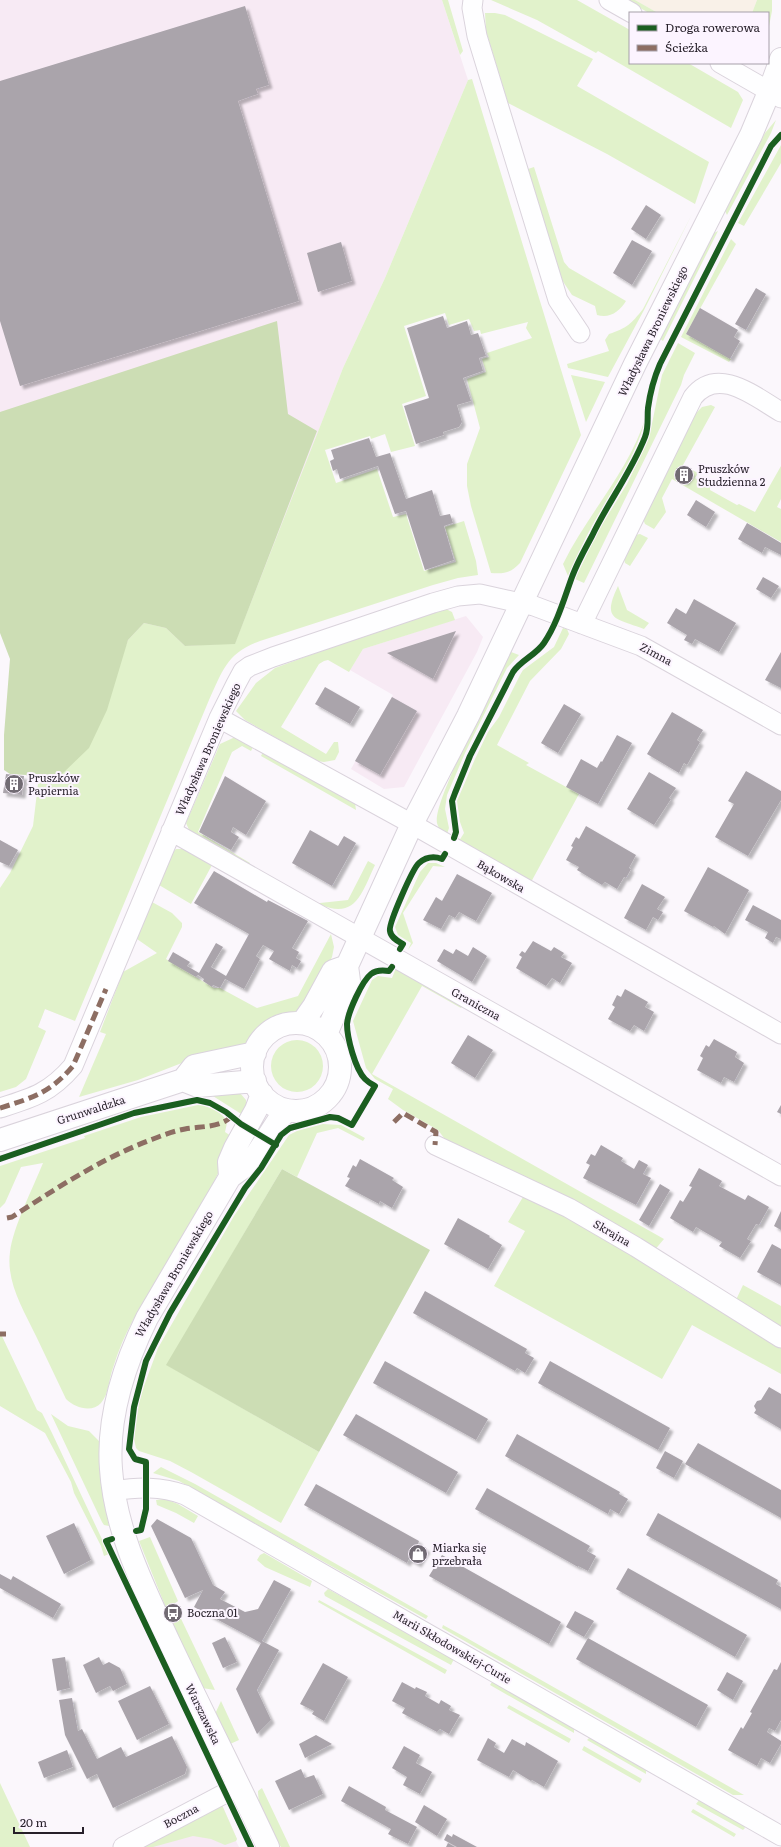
<svg xmlns="http://www.w3.org/2000/svg" width="781" height="1847" viewBox="0 0 781 1847" font-family="Literata,serif">
<defs>
<filter id="shadow"><feDropShadow dx="3.5" dy="3.5" stdDeviation="1" flood-color="#0004"/></filter>
</defs>
<rect width="100%" height="100%" fill="#fbf7fc"/>
<path fill="#f9f1e8" d="M635 0H757L752 13H658Z"/>
<path fill="#f7eaf4" d="M0 0H442L468 80 385 278 343 368 235 644 226 647 71 1019 45 1009 20 1074 0 1010 48 808 0 590Z
M466 616 483 637 477 652 404 787 384 789 351 769 393 695 350 670 363 649Z
M222 1805 237 1839 236 1841 239 1847H143Z"/>
<path fill="#e1f2cb" d="M442 0H448L463 51 460 55Z
M491 0H577L630 30V63H688L738 92 743 100 731 128 598 51 596 53 537 20Z
M626 0H635L658 13H649Z
M757 0H772V11L768 31V13H752Z
M485 13H495L505 15 593 59 577 86 709 162 695 204 607 154 508 103 486 31Z
M472 79 581 435 520 563C511 573 504 574 491 573L471 506 467 486V464L480 428 467 379 486 372 482 359 489 357 487 353 532 338 526 328 528 322 481 334 480 330 474 331 469 319 449 325 445 313 404 326 426 396 402 404 415 446 391 452 385 434 371 439 370 436 325 450 336 483 377 469 393 517 406 514 424 571 456 562 445 527 464 521 476 561 478 575 458 578 433 585 260 641C227 653 223 670 209 700L75 1021 45 1009 38 1027 46 1031 26 1079 16 1087 0 1092V888L10 873 33 826 38 784 26 775 40 781 120 661 128 640 144 623 166 628 185 646 235 643 343 368 385 278 468 80Z
M776 120 771 133 727 215 725 211 765 133Z
M781 145V163L744 226 738 223Z
M534 167 564 262 569 268 626 301C620 311 610 319 597 315L595 306 572 295 562 280 528 169Z
M692 214 644 310 608 377 568 368 567 364 609 351 605 340 609 334C627 328 631 324 643 309Z
M718 231 663 341 660 339 714 233Z
M731 239 736 244 686 334 731 359 729 362 681 337Z
M678 343 695 353 684 375 681 385 584 583 575 579 598 531 627 484 649 438 662 375Z
M571 375 605 382 586 422Z
M711 405 715 407 683 465 698 473 695 478 710 486V490L737 505 739 504 755 512 781 466V499L777 507 781 509V542L672 479 662 498 666 512 654 529 645 524 643 519 695 414 702 407Z
M646 416C637 457 612 489 592 526 583 542 576 560 568 576L563 564C588 513 630 470 646 416Z
M640 534 648 538 630 566 625 563 624 559 635 535Z
M618 586 627 610 649 623 644 629C614 618 602 620 618 586Z
M446 609 452 612 455 620 363 649 349 672 328 660 324 661 319 664 281 727 326 754 334 742H338L339 752 335 760 324 762 317 761 245 720 236 711 256 683 275 668 362 636Z
M563 628 567 629 569 634 561 649 530 681 497 745 529 763 526 765 579 794 530 884 459 841 464 833 460 822 457 801 475 759 488 732 499 717 520 675 523 670 554 647Z
M511 652 519 655 507 668 465 753 447 795 445 809 449 828 447 834C442 831 438 828 437 823 432 801 499 678 511 652Z
M233 738H240L254 745 251 751 242 746 232 752 198 832 250 863 249 866 190 832 186 823 220 744Z
M264 750 355 803 356 810 261 756Z
M176 849H183L212 865 191 904 159 885 172 853Z
M368 861 375 865C362 892 356 921 319 904L320 903 348 900Z
M428 863H436L445 867 433 866 403 913 413 943 408 950 411 943 398 935 395 927 420 872Z
M152 902 172 913 182 923V927L166 959 214 988H220L257 1008 298 996 331 934 334 947 332 957 312 999 300 1010 271 1021 249 1041 240 1047 187 1061 138 1080 79 1097 106 1034 100 1032 123 972 157 953 137 939Z
M396 968 463 1005 461 1008 422 986 372 1074 664 1239 653 1252 450 1146 438 1130 403 1110 388 1099 393 1089 375 1079 366 1068 353 1021 372 980 378 976 392 978Z
M271 1066a26 26 0 1 1 52 0a26 26 0 1 1-52 0Z
M205 1091 240 1093 246 1100V1117Z
M198 1105C209 1106 224 1112 227 1123L225 1132 234 1138 210 1191 133 1320C125 1335 118 1351 113 1368 109 1378 109 1394 101 1403 92 1413 75 1408 66 1399 56 1378 46 1357 36 1336 23 1309 6 1282 10 1252 13 1227 33 1188 43 1163L21 1167 5 1203 0 1208V1166L85 1138 84 1136 141 1117Z
M323 1124 341 1125 365 1138 363 1141 338 1128 317 1133 297 1177 282 1169 167 1365 319 1452 281 1523 191 1472 170 1461 139 1451 136 1448 134 1439 139 1403 144 1386 158 1348 234 1216 289 1135 297 1131Z
M523 1197 540 1201 640 1256 645 1264 683 1289 781 1346V1374L692 1325 662 1379 494 1286 525 1231 508 1222Z
M743 1285 781 1306V1331L735 1302Z
M0 1332 37 1410 42 1413 52 1433 109 1554 104 1556 101 1546 74 1493 71 1482 45 1433 0 1406Z
M51 1414 68 1426 89 1431 99 1441 101 1483 109 1526 104 1525 102 1522Z
M161 1467 195 1484 428 1616 426 1619 179 1481 153 1473Z
M165 1499 178 1504 198 1516 194 1523 176 1513 157 1505 156 1500Z
M150 1537 178 1601 174 1604 215 1690 202 1688 172 1624 178 1621 172 1606 166 1608 139 1541Z
M264 1553 312 1581 310 1587 265 1567 257 1560 260 1555Z
M328 1589 454 1659 451 1665 325 1596 324 1593Z
M319 1600 447 1670 445 1674 318 1602Z
M443 1625 465 1637 744 1795H733L442 1628Z
M492 1682 574 1728V1733L490 1685Z
M221 1701 239 1740 230 1744 215 1714Z
M509 1705 571 1739 569 1743 507 1708Z
M590 1737 646 1769V1774L587 1740Z
M584 1746 642 1779 640 1783 582 1750Z
M0 1783 30 1847H0Z
M262 1788 290 1847H281C270 1831 258 1810 258 1791Z
M700 1799 743 1824 745 1828 743 1830 696 1804Z
M222 1805 237 1839 236 1841 225 1845 211 1839 193 1836 153 1847H143Z
M693 1809 736 1834 734 1837 691 1812Z"/>
<path fill="#ccddb4" d="M277 321 288 414 317 431 235 644 185 646 166 628 144 623 128 640 107 710 89 748 62 774 40 781 26 775 10 774 4 770V735L10 659 0 633V412Z
M282 1169 430 1250 319 1452 166 1365Z"/>
<path fill="#aaa4ab" filter="url(#shadow)" d="M245 6 269 85 256 89 258 94 238 101 299 301 20 386 0 321V81Z
M646 205 661 215 646 239 631 229Z
M632 240 652 251 632 285 613 273Z
M341 242 352 281 318 292 307 253Z
M756 288 766 294 746 330 735 324Z
M700 308 738 330 734 337 740 341 730 359 686 334Z
M443 316 447 328 467 321 471 335 478 333 486 356 479 358 483 371 463 378 471 401 457 405 462 422 459 427 443 432 444 435 416 444 404 406 429 398 407 328Z
M369 438 376 457 390 453 406 499 432 490 440 516 450 514 453 523 444 526 454 560 425 570 406 511 395 514 378 466 340 479 337 469 333 471 330 461 334 459 331 450Z
M684 467 692 473 685 482 677 477Z
M696 500 715 512 706 527 687 515Z
M747 523 781 543V555L765 547 762 553 738 539Z
M763 577 779 586 771 598 756 589Z
M694 599 736 623 719 652 695 639 692 644 684 640 687 635 667 623 676 608 686 614Z
M456 631 433 679 387 653Z
M781 652V688L765 680Z
M325 687 360 707 350 724 315 704Z
M392 697 417 711 380 775 355 761Z
M564 704 581 714 558 753 541 743Z
M672 712 703 730 697 740 700 742 687 765 684 763 679 773 647 754Z
M617 735 632 743 598 804 566 787 581 759 597 768 601 761 602 762Z
M746 771 781 791V800L748 856 715 837 734 804 728 801Z
M649 772 676 788 669 798 671 799 654 825 627 809Z
M6 774 24 776 22 795 3 793Z
M225 776 266 801 246 835 233 827 231 832 239 837 231 850 199 832Z
M586 826 636 855 629 868 631 869 626 878 624 877 617 889 605 882 602 885 577 870 579 867 566 860 573 847 571 846 576 837 579 839Z
M310 830 338 846 344 836 356 843 332 886 292 863Z
M0 840 18 850 9 866 0 862Z
M708 867 749 890 725 934 714 926 713 927 684 911Z
M214 871 267 902 268 900 308 921 292 948 299 952 296 958 301 961 297 968 292 965 290 971 269 959 274 951 263 945 256 956 260 959 244 989 225 979 220 988 213 985 212 987 203 981 204 979 198 975 196 977 168 961 173 952 190 962 187 966 199 973 216 943 223 947 211 967 226 976 249 934 194 903Z
M457 874 492 893 476 921 459 912 455 918 449 915 441 929 423 920 436 897 442 901Z
M642 884 665 897 657 909 663 912 658 920 653 917 646 930 624 918Z
M753 905 781 920V939L776 937 773 943 765 938 768 932 745 920Z
M533 941 551 951 554 947 564 953 561 957 572 963 560 983 552 978 546 986 516 968 522 957 519 955 522 951 525 953Z
M473 947 487 956 472 982 437 961 444 949 453 954 456 949 468 956Z
M625 989 648 1002 645 1007 654 1012 644 1031 634 1025 630 1031 608 1019 615 1007 612 1005 617 995 621 997Z
M468 1035 493 1050 475 1078 451 1063Z
M714 1039 737 1052 735 1057 744 1063 734 1082 724 1077 721 1083 697 1070 703 1058 700 1056 706 1045 709 1047Z
M781 1105V1114L777 1112Z
M601 1145 623 1158 621 1161 634 1169 639 1160 648 1165 643 1174 651 1178 636 1205 583 1178 590 1165 586 1163 591 1154 595 1156Z
M360 1159 394 1178 392 1180 403 1187 392 1208 380 1201 379 1204 345 1186 350 1178 347 1177 353 1165 356 1167Z
M699 1168 722 1181 719 1186 745 1200 748 1195 769 1207 759 1225 756 1224 747 1239 751 1241 740 1258 719 1246 722 1242 696 1227 693 1232 670 1218 680 1200 683 1202 692 1187 689 1186Z
M660 1184 670 1190 649 1226 639 1220Z
M781 1211V1230L774 1226Z
M458 1218 490 1236 489 1237 502 1245 488 1269 444 1244Z
M772 1244 781 1249V1285L757 1272Z
M425 1291 527 1349 525 1353 534 1358 525 1373 517 1368 515 1371 413 1313Z
M385 1361 488 1419 476 1440 373 1383Z
M550 1361 670 1428 658 1450 538 1383Z
M769 1387 781 1394V1429L754 1413 756 1410 754 1406 757 1401 761 1400Z
M356 1414 458 1472 446 1493 343 1435Z
M517 1434 620 1492 619 1494 628 1499 619 1514 610 1509 608 1514 505 1456Z
M698 1443 781 1490V1518L685 1464Z
M665 1451 683 1461 674 1478 656 1468Z
M316 1484 419 1541 418 1544 427 1549 418 1564 409 1559 407 1563 304 1505Z
M487 1488 590 1546 587 1551 596 1556 588 1571 578 1566V1567L475 1509Z
M658 1513 778 1580 776 1584 781 1587V1609L646 1535Z
M157 1519 191 1538 213 1585 225 1592 220 1599 245 1612 258 1609 274 1580 291 1589 262 1641 279 1650 257 1690 271 1720 257 1734 236 1689 261 1643 194 1607 203 1590 185 1598 151 1526Z
M74 1523 91 1560 64 1574 46 1536Z
M442 1555 561 1622 549 1644 429 1576Z
M628 1568 747 1635 735 1657 616 1589Z
M0 1574 11 1580 13 1576 61 1604 53 1618 0 1588Z
M575 1611 594 1621 584 1637 566 1627Z
M225 1637 237 1662 223 1668 212 1643Z
M588 1638 708 1705 696 1727 576 1659Z
M65 1657 70 1688 57 1691 52 1659Z
M99 1657 103 1665 109 1662 120 1668 127 1684 113 1691 110 1686 96 1693 83 1665Z
M781 1662V1720L775 1731 769 1728 767 1732 781 1741V1744L770 1763 761 1758 757 1766 728 1750 741 1727 743 1729 752 1713 750 1712 774 1669 777 1670Z
M323 1663 348 1677 324 1721 312 1714 314 1711 300 1704Z
M727 1672 743 1681 733 1700 717 1690Z
M402 1682 415 1689 416 1687 427 1692 425 1696 439 1704 441 1700 451 1706 449 1710 460 1715 449 1734 440 1729 437 1732 402 1713 405 1708 392 1701Z
M150 1686 169 1724 137 1740 118 1701Z
M72 1698 78 1731 82 1729 97 1759 121 1747 126 1757 172 1736 187 1767 185 1774 113 1808 97 1774 87 1779 65 1735 59 1700Z
M316 1735 332 1744 305 1758 299 1744Z
M488 1738 496 1743 494 1747 504 1753 512 1739 525 1746 526 1742 558 1761 544 1787 532 1780 531 1781 513 1770 509 1777 477 1760Z
M404 1746 420 1755 416 1763 432 1772 420 1794 403 1785 407 1777 392 1768Z
M67 1750 73 1767 44 1778 38 1762Z
M301 1769 305 1778 314 1775 323 1794 289 1810 275 1781Z
M349 1786 386 1807 385 1810 417 1827 408 1844 388 1834 391 1829 341 1801Z
M424 1805 447 1819 437 1836 415 1822Z
M447 1834 452 1837 453 1834 477 1847H457L444 1840Z
M448 1843 455 1847H446Z"/>
<g fill="none" stroke-linecap="round" stroke-linejoin="round">
<g stroke="#dad3dc" stroke-width="21">
<path id="minor" d="M473 0 472 8 477 36 558 300 580 333
M609 0 632 13
M720 63 781 98
M582 624 693 397C718 365 755 397 781 412
M219 718 412 824 781 1034
M171 831 781 1176
M0 1108C32 1098 50 1093 73 1066L219 718 236 684 243 671 250 666 273 657 433 603 458 596 480 594 534 606 641 646 781 725
M435 1145 569 1208 636 1247 781 1338
M113 1491C138 1487 161 1486 185 1495L781 1836
M123 1847 239 1786"/>
</g>
<g stroke="#dad3dc" stroke-width="24">
<path id="tertiary" d="M302 1023 314 1006 333 971 347 966
M252 1067a44 44 0 1 1 88 0a44 44 0 1 1-88 0Z
M326 1034 349 981 347 966 412 824 468 716 635 364 751 135 769 92 781 59
M183 1080 198 1086 255 1081
M0 1140 183 1080 194 1066 255 1053
M230 1177 229 1162 235 1148 256 1110 262 1094
M268 1847C236 1778 201 1710 168 1640 143 1586 115 1530 111 1469 107 1417 124 1365 147 1318L230 1177 253 1160 280 1118 287 1110"/>
</g>
<use href="#minor" stroke="#fefeff" stroke-width="19"/>
<use href="#tertiary" stroke="#fefeff" stroke-width="22"/>
<path stroke="#8d6e63" stroke-width="5" stroke-dasharray="10 5" stroke-linecap="butt" d="M0 1108C32 1098 50 1093 73 1066L106 989
M394 1122 403 1113 436 1132 435 1145
M7 1218 12 1217C57 1188 102 1158 153 1139 163 1135 174 1131 185 1129 201 1126 219 1128 231 1117
M0 1334H6"/>
<g stroke="#fcf4ff" stroke-width="8">
<path id="cycleway" d="M454 838 456 832 452 801 455 793 470 756 513 672C521 660 536 655 544 643 557 624 564 599 572 577 577 563 585 549 592 536 608 502 631 473 645 437 649 427 647 418 648 408 650 393 654 378 660 364L771 146 781 135
M400 949 403 944C398 941 391 938 390 931 388 924 413 868 419 863 426 857 434 856 442 859L445 854
M0 1159 134 1113 197 1100 210 1103 226 1112 241 1124 276 1145
M136 1531 141 1530 146 1509V1462L135 1459 129 1449 134 1407 146 1361 170 1313 245 1188 261 1168 281 1135 290 1128 330 1117 338 1118 352 1125 375 1086C371 1084 368 1082 365 1079 355 1069 347 1037 347 1024 348 1012 362 981 371 974 376 970 383 970 389 971L392 967
M112 1539 106 1541 251 1847"/>
</g>
<use href="#cycleway" stroke="#1b5e20" stroke-width="6"/>
</g>
<defs>
<g id="building-disc" transform="scale(1)"><circle r="9.5" fill="#716b73" stroke="#fcf4ff"/><path d="M-4-6H4V6H1V3H-1V6H-4ZM-2.5-4.3h1.7v1.8h-1.7ZM.8-4.3h1.7v1.8H.8ZM-2.5-1h1.7V.8h-1.7ZM.8-1h1.7V.8H.8Z" fill="#fff"/></g>
<g id="shop-disc" transform="scale(1)"><circle r="9.5" fill="#716b73" stroke="#fcf4ff"/><path d="M-5-2.5h2.3a2.7 3.5 0 0 1 5.4 0H5L5.5 6h-11ZM-1.5-2.5h3a1.5 2.3 0 0 0-3 0Z" fill="#fff"/></g>
<g id="bus-disc" transform="scale(1)"><circle r="9.5" fill="#716b73" stroke="#fcf4ff"/><path d="M-5-6H5V4H4V6H2V4H-2V6H-4V4H-5ZM-3.5-4V0h7V-4ZM-3.5 1.2v1.5H-2V1.2ZM2 1.2v1.5H3.5V1.2Z" fill="#fff"/></g>
</defs>
<g fill-rule="evenodd">
<use href="#building-disc" x="684" y="475"/>
<use href="#building-disc" x="14" y="784"/>
<use href="#shop-disc" x="418" y="1554"/>
<use href="#bus-disc" x="173" y="1613"/>
</g>
<g text-anchor="middle" stroke-width="4" stroke-linejoin="round" paint-order="stroke">
<g font-size="11" fill="#261f29" stroke="#fcf4ff">
<text transform="translate(653 331) rotate(-64)" y="4">Władysława Broniewskiego</text>
<text transform="translate(656 654) rotate(28)" y="4">Zimna</text>
<text transform="translate(208 749) rotate(-66)" y="4">Władysława Broniewskiego</text>
<text transform="translate(501 876) rotate(30)" y="4">Bąkowska</text>
<text transform="translate(476 1004) rotate(29)" y="4">Graniczna</text>
<text transform="translate(91 1110) rotate(-18)" y="4">Grunwaldzka</text>
<text transform="translate(612 1233) rotate(30)" y="4">Skrajna</text>
<text transform="translate(174 1274) rotate(-60)" y="4">Władysława Broniewskiego</text>
<text transform="translate(452 1647) rotate(30)" y="4">Marii Skłodowskiej-Curie</text>
<text transform="translate(203 1714) rotate(64)" y="4">Warszawska</text>
<text transform="translate(181 1816) rotate(-28)" y="4">Boczna</text>
</g>
<g font-size="11" fill="#261f29" stroke="#fcf4ff" text-anchor="start">
<text x="698" y="473">Pruszków<tspan x="698" dy="13">Studzienna 2</tspan></text>
<text x="28" y="782">Pruszków<tspan x="28" dy="13">Papiernia</tspan></text>
<text x="432" y="1552">Miarka się<tspan x="432" dy="13">przebrała</tspan></text>
<text x="187" y="1617">Boczna 01</text>
</g>
</g>
<rect x="629" y="12" width="140" height="52" fill="#fcf4ff" stroke="#a69fa9"/>
<rect x="637" y="25" width="20" height="6" fill="#1b5e20" stroke="#a69fa9"/>
<text x="665" y="32" font-size="12" fill="#261f29">Droga rowerowa</text>
<rect x="637" y="45" width="20" height="6" fill="#8d6e63" stroke="#a69fa9"/>
<text x="665" y="52" font-size="12" fill="#261f29">Ścieżka</text>
<path d="M14 1827v6h69v-6" fill="none" stroke="#261f29" stroke-width="2"/>
<text x="20" y="1827" font-size="12" fill="#261f29" stroke="#fcf4ff" stroke-width="3" paint-order="stroke">20 m</text>
</svg>
